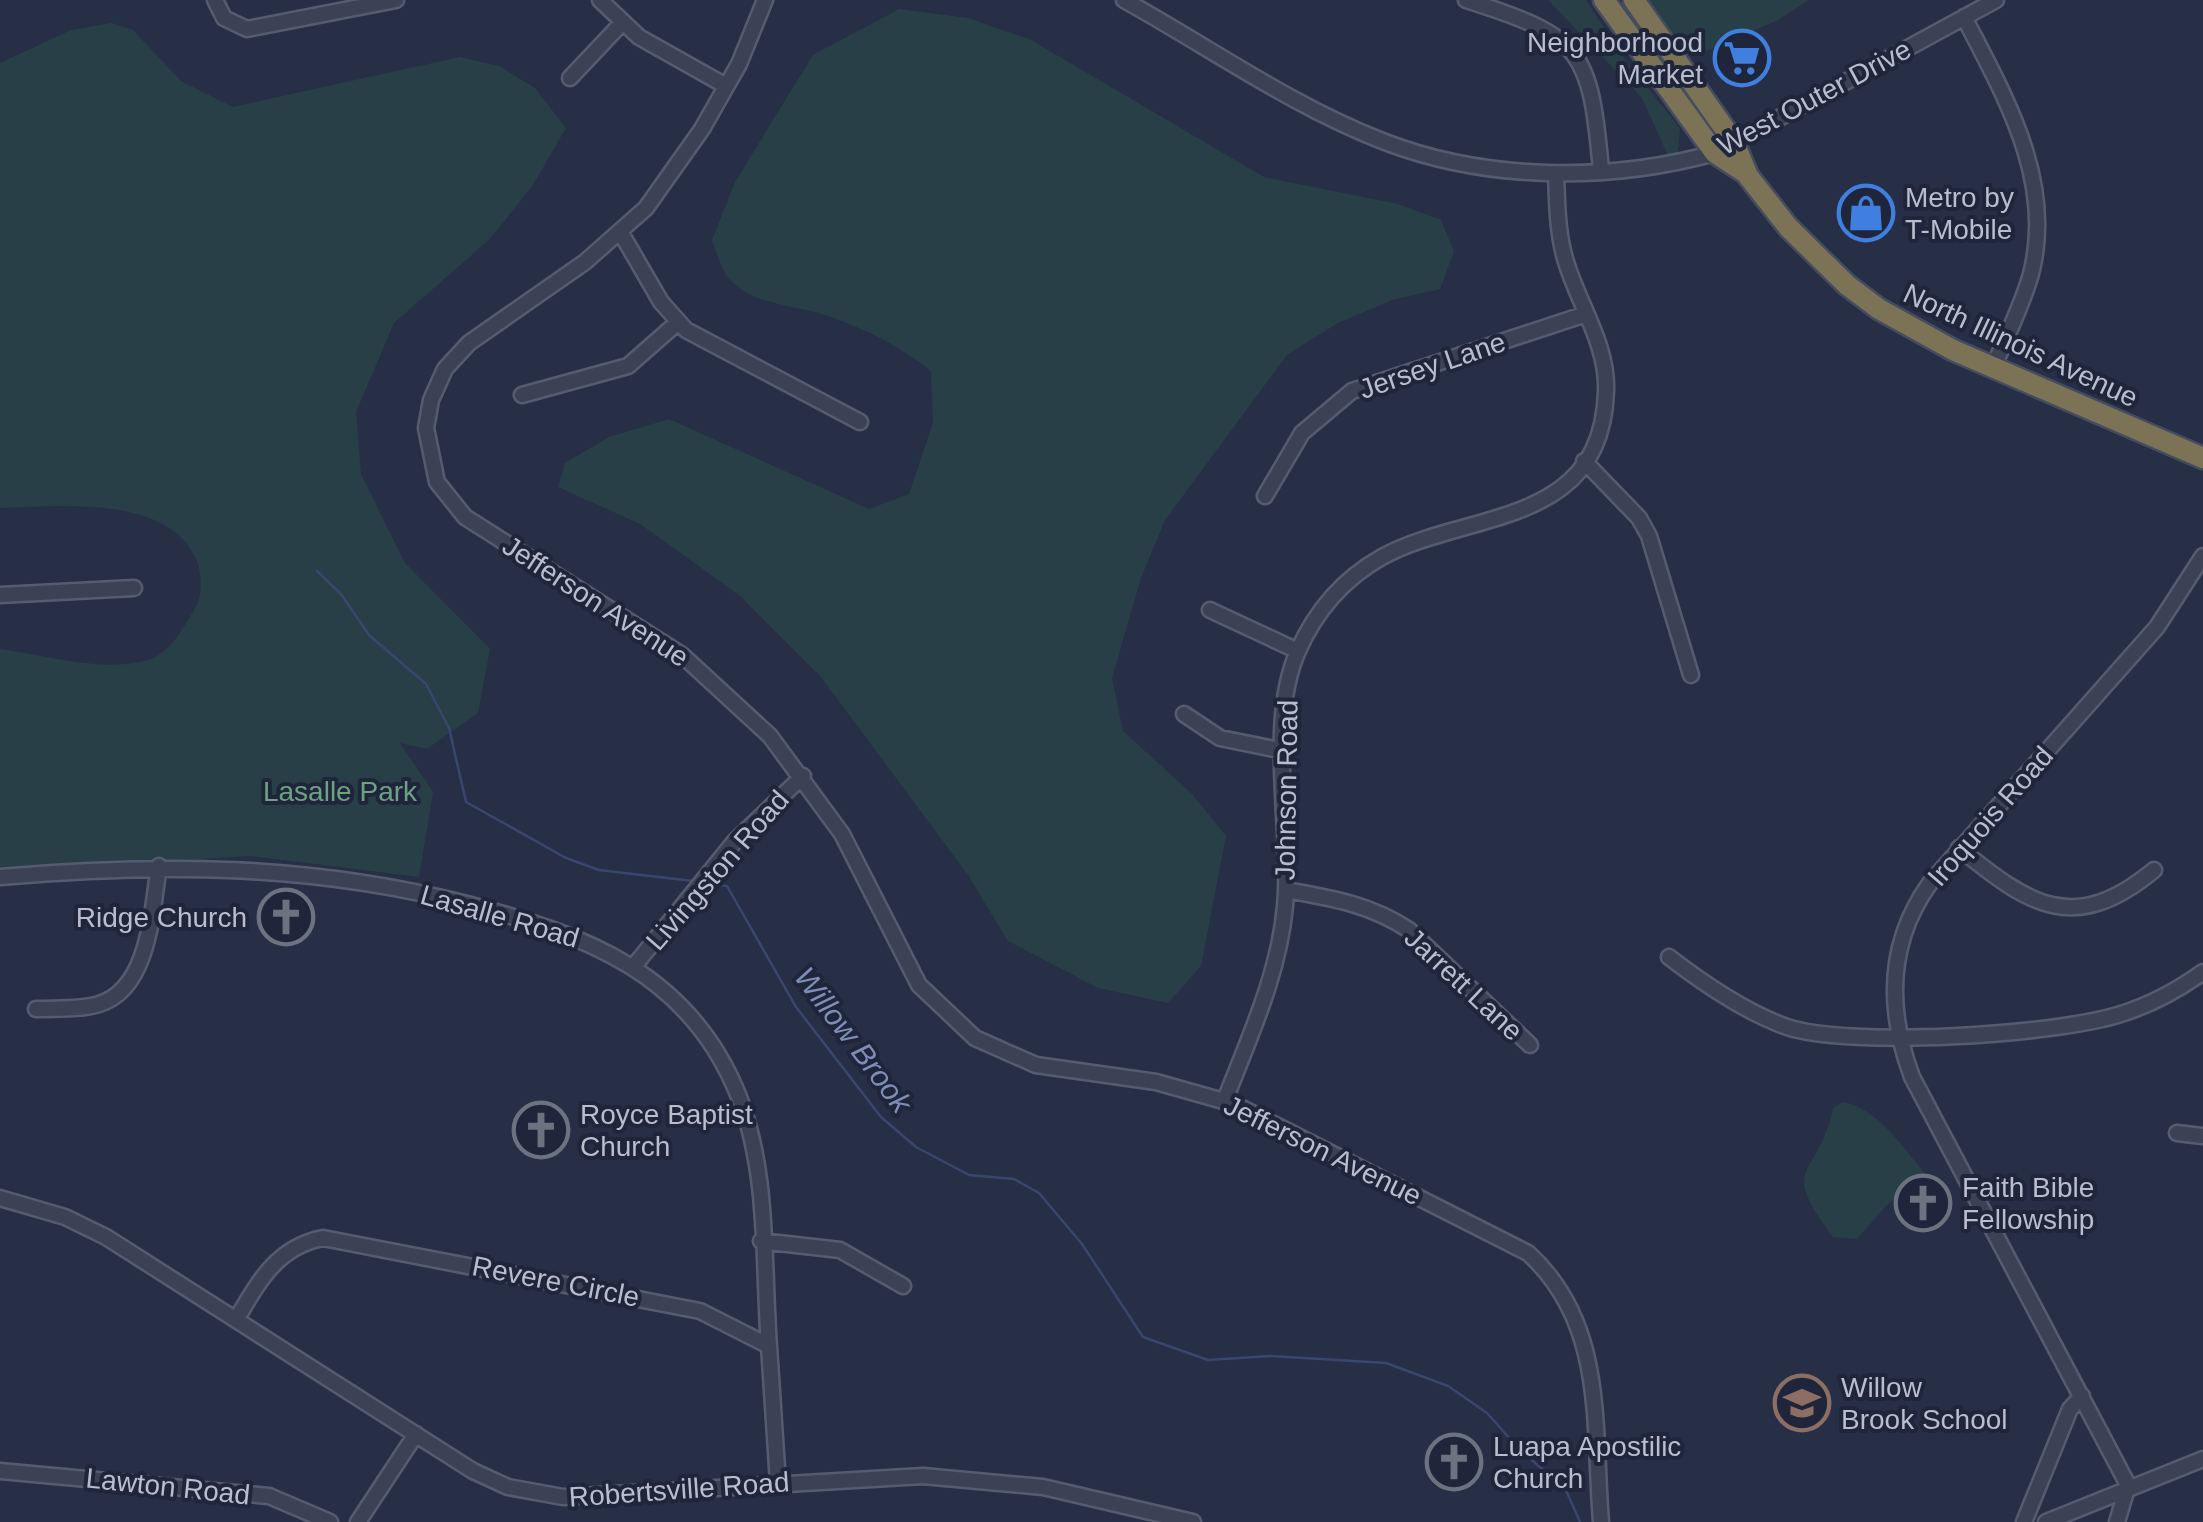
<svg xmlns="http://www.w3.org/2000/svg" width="2203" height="1522" viewBox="0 0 2203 1522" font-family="Arial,sans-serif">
<rect width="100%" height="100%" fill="#262f46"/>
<path fill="#283f47" d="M1548 0H1586L1626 61 1680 128 1678 152 1669 158 1642 98Z
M1649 0H1809L1778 20 1697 55 1684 52Z
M899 9 968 18 1031 40 1264 177 1398 204 1441 220 1454 251 1440 289 1392 300 1338 323 1287 355 1165 520 1141 578 1112 678 1123 731 1192 794 1226 836 1201 966 1168 1003 1098 988 1008 941 968 875 821 677 739 595 640 524 558 487 565 463 609 437 669 419 869 509 909 494 933 423 931 371C900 346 865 329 828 316 796 305 758 306 732 282 722 273 717 253 712 240L735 182 813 55Z
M111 23 133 30 181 81 233 107 460 57 499 66 535 88 566 128 533 185 490 239 394 323 356 412 361 474 405 563 490 649 478 713 427 749 400 743 433 792 419 877 250 856 0 871V649C45 655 106 674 151 659 172 651 184 626 195 608 204 593 202 572 195 557 166 495 57 506 0 508V63L71 30Z
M1842 1102C1876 1106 1906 1151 1927 1176L1887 1205 1857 1239 1833 1237C1777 1162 1817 1181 1833 1109Z"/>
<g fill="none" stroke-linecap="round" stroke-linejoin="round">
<path stroke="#39476e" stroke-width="2.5" d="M317 571 341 594 369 635 426 684 449 728 466 802 566 858 599 870 693 881
M711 884 727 886 796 1007 881 1117 916 1147 969 1175 1014 1179 1039 1193 1082 1244 1143 1337 1208 1360 1271 1356 1386 1363 1448 1386 1487 1413 1521 1451 1565 1488 1580 1522"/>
<g stroke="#565c70" stroke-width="19">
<path id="minor" d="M215 0 224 18 247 29 396 0
M600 0 639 37 726 86
M765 0 739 64 702 129 646 208 585 262 469 343 445 369 431 400 426 428 437 482 465 517 682 655 770 736 842 834 919 985 975 1038 1036 1065 1156 1082 1234 1104 1528 1253C1606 1324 1593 1425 1601 1522
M1124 0C1209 47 1293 107 1385 142 1487 181 1609 182 1715 153L1996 0
M1466 0C1583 37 1590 50 1601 170
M1964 17C2005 97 2055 181 2031 274 2022 306 2006 337 1993 368
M570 78 621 24
M621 233 661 302 686 330 860 422
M522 395 628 366 677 323
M1584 461 1639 518 1649 536 1691 675
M1265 496 1302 433 1352 391 1586 314
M0 595 134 588
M1210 610 1298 651
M1184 714 1220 738 1284 751
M1959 848C2029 905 2074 936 2154 870
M0 877C160 863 311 864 467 904 586 935 690 973 739 1097 769 1173 763 1265 769 1346
M1286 890C1331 898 1370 904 1409 930L1530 1045
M1669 957C1704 984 1745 1012 1787 1027 1851 1048 2056 1035 2121 1014 2150 1005 2178 990 2203 972
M634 966 735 841 803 776
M36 1009C57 1008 80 1010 99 1004 150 989 152 908 159 866
M1225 1100C1249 1038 1279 974 1285 906 1292 828 1266 723 1298 651 1316 610 1343 579 1382 557 1468 510 1602 529 1606 391 1608 343 1576 301 1564 255 1557 228 1557 200 1556 173
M2177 1133 2203 1136
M0 1198 65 1217 106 1237 473 1471 508 1487 563 1497 923 1476 1043 1487 1193 1522
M761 1241 840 1250 903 1286
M236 1320C259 1281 277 1247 323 1238L700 1311 769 1346 778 1483
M0 1471 269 1496 330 1522
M358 1522 416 1434
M2024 1522 2070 1409 2082 1396
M2046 1522 2203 1459
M2117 1522 2128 1485 1912 1077C1887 1010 1887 943 1930 883L2157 627 2203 556"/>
</g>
<g stroke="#454c60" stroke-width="25">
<path id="highway" d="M1604 0 1715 153 1747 174
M1634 0 1734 142 1748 176 1788 227 1847 285 1879 309 1953 350 2203 458"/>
</g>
<use href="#minor" stroke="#3b4255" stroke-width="14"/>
<use href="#highway" stroke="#7c7357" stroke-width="20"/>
</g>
<defs>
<g id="supermarket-ring" transform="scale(2.875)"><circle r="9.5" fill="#1f263b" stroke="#3f7fe0" stroke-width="1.5"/><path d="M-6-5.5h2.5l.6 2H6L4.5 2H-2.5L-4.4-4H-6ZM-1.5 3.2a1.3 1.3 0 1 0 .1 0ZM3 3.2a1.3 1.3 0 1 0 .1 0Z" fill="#3f7fe0"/></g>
<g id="shop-ring" transform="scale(2.875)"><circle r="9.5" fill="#1f263b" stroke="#3f7fe0" stroke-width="1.5"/><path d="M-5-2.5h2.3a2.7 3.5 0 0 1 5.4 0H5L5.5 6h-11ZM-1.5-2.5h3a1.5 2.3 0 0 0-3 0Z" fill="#3f7fe0"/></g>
<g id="church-ring" transform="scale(2.875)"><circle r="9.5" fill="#1f263b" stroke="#6b7280" stroke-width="1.5"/><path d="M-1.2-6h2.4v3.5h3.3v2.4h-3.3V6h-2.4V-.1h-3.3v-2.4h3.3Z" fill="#6b7280"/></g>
<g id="school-ring" transform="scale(2.875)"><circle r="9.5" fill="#1f263b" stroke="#8d6e63" stroke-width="1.5"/><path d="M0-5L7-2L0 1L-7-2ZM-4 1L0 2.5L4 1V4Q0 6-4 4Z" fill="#8d6e63"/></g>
</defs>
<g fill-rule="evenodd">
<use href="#supermarket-ring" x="1742" y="58"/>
<use href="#shop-ring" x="1866" y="213"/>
<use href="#church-ring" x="286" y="917"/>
<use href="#church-ring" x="541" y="1130"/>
<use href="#church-ring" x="1923" y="1203"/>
<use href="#school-ring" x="1802" y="1403"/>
<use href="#church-ring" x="1454" y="1462"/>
</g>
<g text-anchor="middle" stroke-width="8" stroke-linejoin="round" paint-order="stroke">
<g font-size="28" fill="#b8bece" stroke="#1f263b" text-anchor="start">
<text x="1703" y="52" text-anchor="end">Neighborhood<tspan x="1703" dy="32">Market</tspan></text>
<text x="1905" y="207">Metro by<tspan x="1905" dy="32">T-Mobile</tspan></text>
<text x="247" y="927" text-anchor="end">Ridge Church</text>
<text x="580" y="1124">Royce Baptist<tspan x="580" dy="32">Church</tspan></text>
<text x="1962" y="1197">Faith Bible<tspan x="1962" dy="32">Fellowship</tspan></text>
<text x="1841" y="1397">Willow<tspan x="1841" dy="32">Brook School</tspan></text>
<text x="1493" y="1456">Luapa Apostilic<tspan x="1493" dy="32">Church</tspan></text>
</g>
<g font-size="28" fill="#b8bece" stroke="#1f263b">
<text transform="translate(1814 97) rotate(-28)" y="10">West Outer Drive</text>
<text transform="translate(2021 345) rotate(25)" y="10">North Illinois Avenue</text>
<text transform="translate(1432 365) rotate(-19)" y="10">Jersey Lane</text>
<text transform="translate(596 601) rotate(33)" y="10">Jefferson Avenue</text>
<text transform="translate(1286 790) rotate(-89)" y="10">Johnson Road</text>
<text transform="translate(1990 816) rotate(-49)" y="10">Iroquois Road</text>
<text transform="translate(717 870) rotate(-49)" y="10">Livingston Road</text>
<text transform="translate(500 916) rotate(16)" y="10">Lasalle Road</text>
<text transform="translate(1464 984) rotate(43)" y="10">Jarrett Lane</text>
<text transform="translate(1323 1150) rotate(26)" y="10">Jefferson Avenue</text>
<text transform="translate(556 1281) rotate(11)" y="10">Revere Circle</text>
<text transform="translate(168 1486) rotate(6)" y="10">Lawton Road</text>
<text transform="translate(679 1489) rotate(-4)" y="10">Robertsville Road</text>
</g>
<g font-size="28" fill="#6ea181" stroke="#1f263b">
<text x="340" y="801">Lasalle Park</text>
</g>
<g font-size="30" font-style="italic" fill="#7e8eb7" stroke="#1f263b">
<text transform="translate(853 1040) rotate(53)" y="10">Willow Brook</text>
</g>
</g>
</svg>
